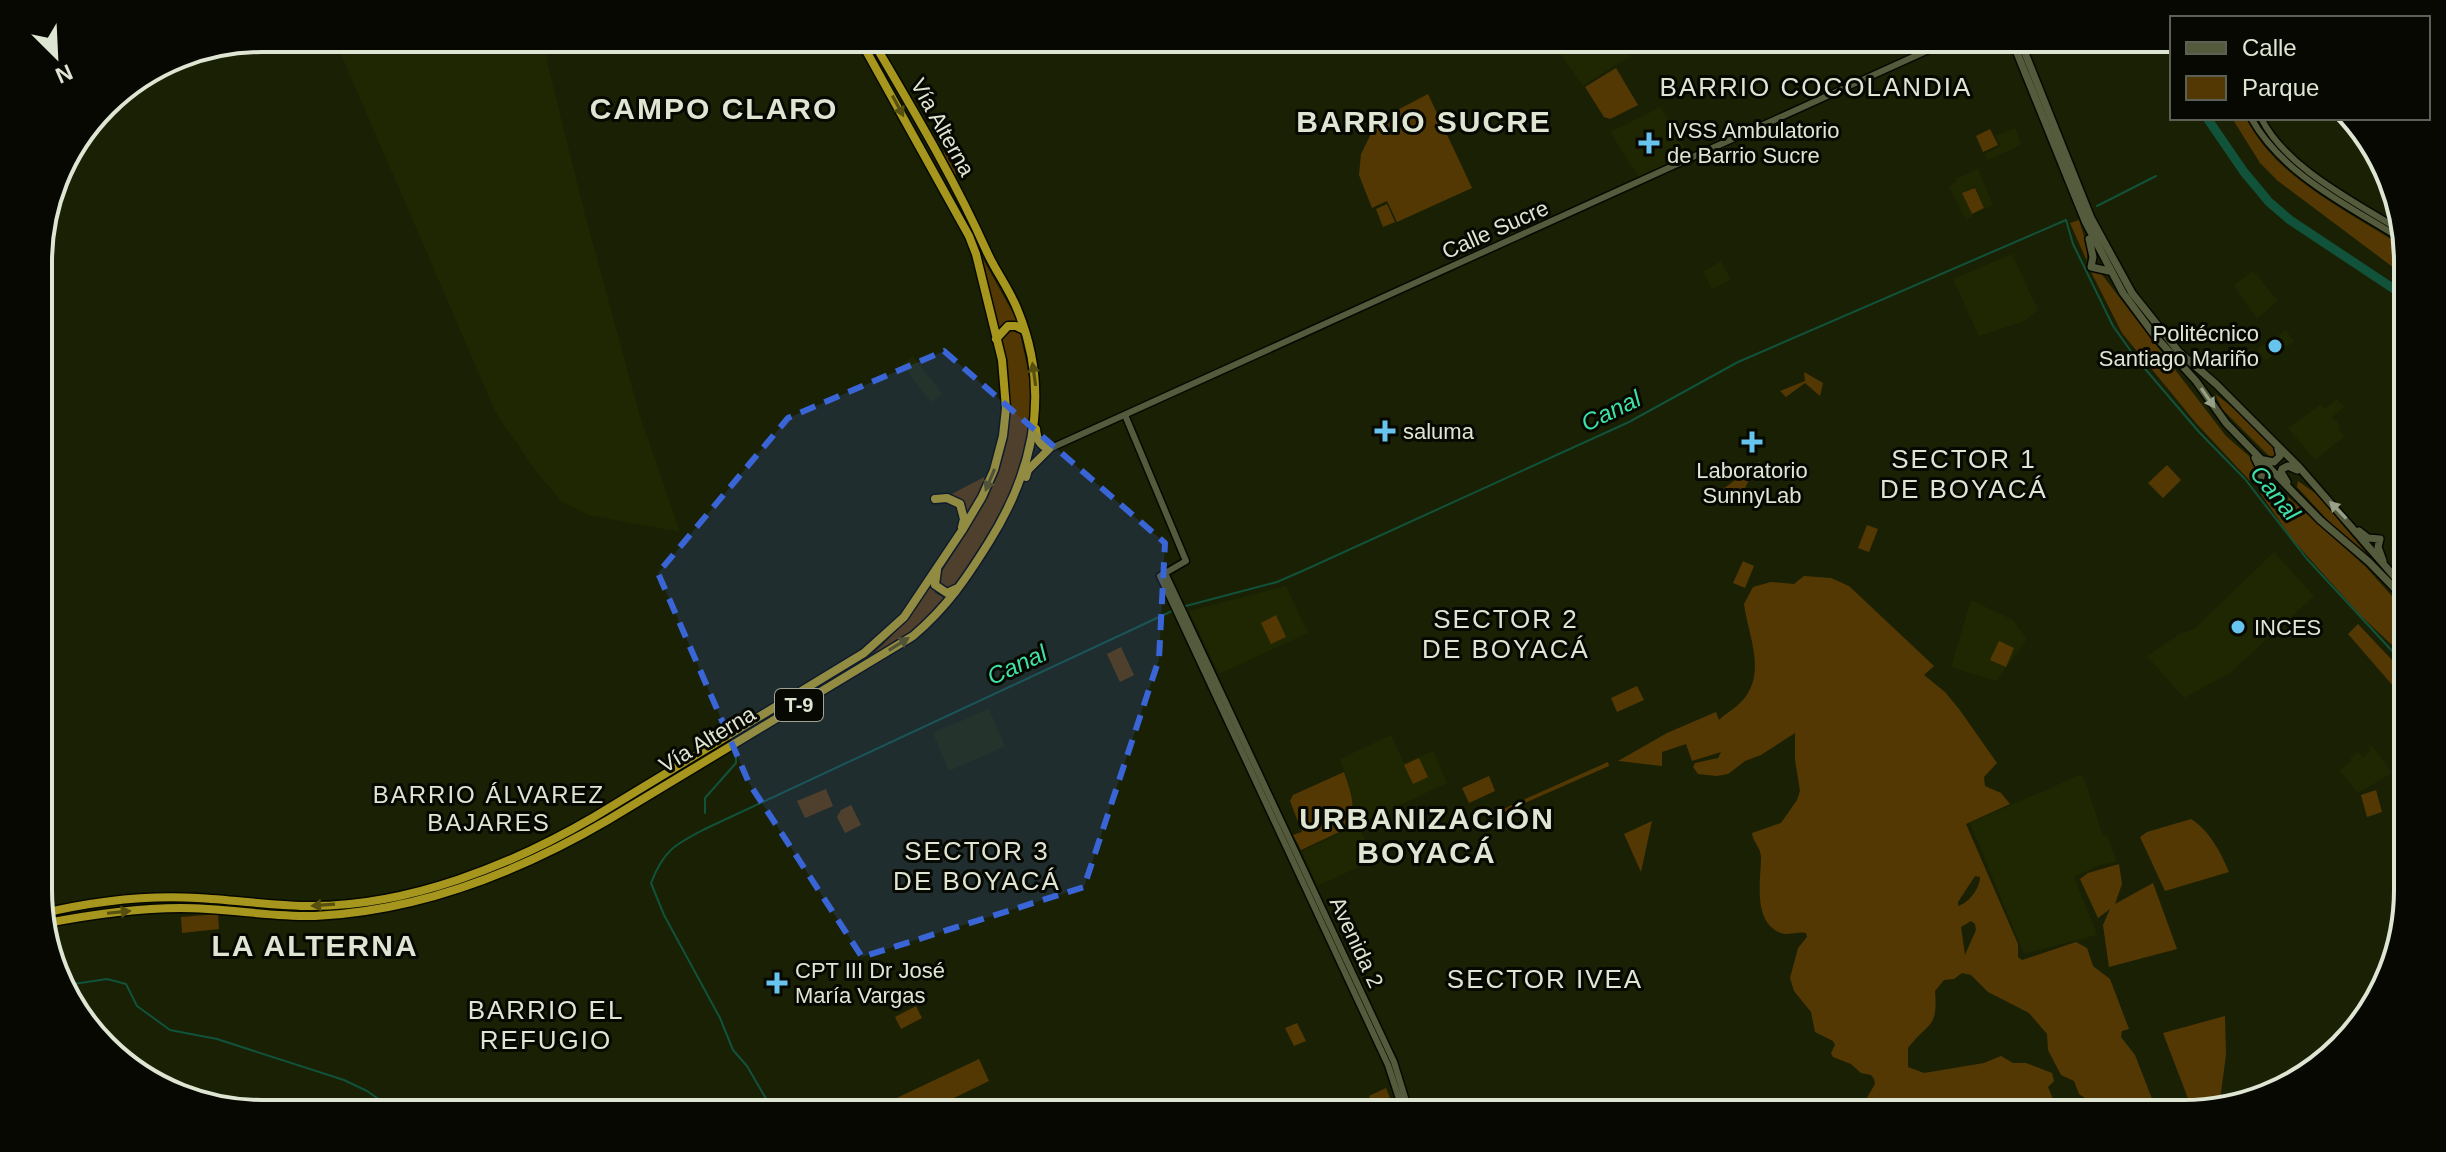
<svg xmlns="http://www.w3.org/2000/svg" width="2446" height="1152" viewBox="0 0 2446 1152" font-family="Helvetica,sans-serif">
<rect width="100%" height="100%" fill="#1a2004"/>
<path fill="#1f2702" d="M334 38H545L548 66 584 211 639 413 680 532 589 515 561 501 535 470 496 413Z
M1558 38H1619L1630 56 1583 86 1552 42Z
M1661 107 1688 154 1639 177 1610 132Z
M2015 128 2021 145 1988 160 1985 154 2000 146 1996 136Z
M1978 169 1993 205 1985 209 1975 187 1962 193 1973 217 1966 220 1949 186 1957 182 1956 179Z
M2012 254 2038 310 2024 321 1979 336 1953 279Z
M1721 261 1731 280 1712 289 1703 272Z
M2253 271 2278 301 2257 319 2234 285Z
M2286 330 2294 342 2265 361 2257 349Z
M913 356 942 394 931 402 902 365Z
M2337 399 2344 407 2332 417 2334 421 2336 420 2340 426 2338 428 2344 437 2315 460 2288 428 2321 404 2325 409Z
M2274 552 2314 596 2231 672 2184 698 2147 656 2181 633 2194 629Z
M1286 586 1308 633 1219 674 1189 611Z
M1971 600 2013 620 2027 639 1996 681 1951 667Z
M989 709 1005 746 949 771 933 733Z
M1391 735 1404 763 1433 751 1447 783 1358 825 1374 860 1317 886 1302 851 1350 829 1353 816 1352 794 1340 759Z
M2368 745 2373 747 2392 773 2358 793 2339 770 2351 762 2350 759 2358 752 2363 757 2371 750Z
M2080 775 2084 778 2103 836 2107 835 2117 862 2100 865 2074 877 2097 935 2024 954 1970 823Z"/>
<path fill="#543804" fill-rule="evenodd" d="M1616 68 1638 105 1610 119 1604 117 1585 87Z
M1428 94 1472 188 1397 222 1387 201 1372 208 1359 175 1361 154 1370 136 1380 119Z
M2232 118H2246C2277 180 2351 212 2406 249V277L2278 181 2260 163Z
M1990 129 1998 145 1983 152 1976 136Z
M956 146 967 169 954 175 943 153Z
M1975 188 1984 208 1972 214 1962 193Z
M1387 204 1395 222 1383 227 1376 209Z
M2079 220 2087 246V261L2070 223Z
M983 259 1018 322 1002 325 997 330 980 261Z
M2091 272H2100L2226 436 2249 456 2256 468 2250 481 2196 423 2122 333Z
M1010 330 1020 334C1023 348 1027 363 1029 377 1039 461 997 522 953 588L946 590 939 584V576C995 489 1026 446 1002 340L1004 333Z
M1804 372 1823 383 1820 396 1805 383 1786 397 1780 391 1805 381Z
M2215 394C2232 407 2274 436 2277 458L2272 459 2222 409Z
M1759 462 1762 464 1756 477H1750L1742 495 1723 489 1742 475 1744 477 1753 471 1751 468Z
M2167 465 2181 480 2163 498 2148 483Z
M990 474 968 515C964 503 959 501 948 496Z
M2298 481 2318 495 2366 553 2334 527 2297 487Z
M2271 486 2277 487 2366 567 2407 613V659L2360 615 2292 539 2260 493Z
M1867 525 1878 529 1869 552 1858 548Z
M1743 561 1754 566 1745 588 1733 583Z
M1804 576 1831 578 1849 586 1934 666 1924 675 1945 692 1959 709 1997 763 1984 777 1985 786 2001 793 2010 804 1966 824 2018 944V957L2022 960 2076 942 2087 948 2093 966 2110 979 2129 1029 2122 1031 2121 1037 2135 1055 2158 1114H2094L2091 1102 2079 1094 2074 1081 2061 1075 2048 1050 2047 1034 2029 1013 1988 992 1971 975 1962 973 1954 979 1944 980 1935 991C1938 1029 1929 1021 1908 1048V1067L1924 1073 1984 1063 2001 1056 2013 1063H2026L2052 1073 2054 1081 2048 1087 2059 1114H2003L1989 1103 1971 1108C1962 1103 1953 1102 1945 1109L1944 1114H1861V1108L1875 1084 1874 1079 1871 1075 1861 1073 1851 1064 1833 1057 1831 1053 1835 1045 1833 1041 1815 1032 1811 1012 1794 991 1790 978 1798 948 1807 937 1806 933C1798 931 1788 936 1781 933 1752 922 1761 880 1761 857 1761 848 1753 842 1752 833L1781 823 1797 800 1800 791 1795 760V733L1761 755 1745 761 1728 774 1717 776 1698 774 1693 767 1695 763 1718 758 1721 752 1692 761 1686 744 1662 752V766L1618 761 1667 733 1716 712 1719 720C1726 713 1736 708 1743 700 1767 672 1748 635 1744 604L1753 587 1771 582 1794 584ZM1975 876 1980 877C1980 888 1969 903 1958 906V902ZM1971 921 1975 924 1976 930 1965 955 1961 927Z
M931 583 935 593 944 598H949C925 627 893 644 862 663 891 641 911 614 931 583Z
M1276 615 1286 637 1271 644 1261 623Z
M2358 624 2407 676V702L2348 634Z
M1999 641 2014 648 2006 667 1990 660Z
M1121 647 1134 675 1120 682 1107 654Z
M1637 686 1644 700 1617 712 1611 698Z
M1419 758 1428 777 1413 784 1404 765Z
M1608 762 1609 766 1504 812 1503 809Z
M1344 772C1351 792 1357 807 1348 828L1301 850 1293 835 1302 832 1290 801 1293 795Z
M1489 776 1495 791 1469 803 1462 788Z
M826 789 833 806 805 818 797 801Z
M2376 790 2382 812 2367 817 2361 795Z
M851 805 861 825 845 833 837 817 841 810Z
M2191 819C2210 831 2221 853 2229 872L2165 891 2140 837 2147 832Z
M1652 821 1641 872 1624 834Z
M2119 864 2122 884 2115 904 2153 883 2177 949 2109 967 2103 925 2110 909 2098 918 2080 879 2088 873Z
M218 914 219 929 182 933 181 917Z
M916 1006 922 1018 901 1029 895 1017Z
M2225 1016 2226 1055 2219 1107 2194 1114 2163 1033Z
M1297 1023 1306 1041 1294 1046 1285 1028Z
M979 1059 989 1081 921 1114H889L884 1104Z
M1386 1088 1396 1113 1376 1114 1369 1096Z"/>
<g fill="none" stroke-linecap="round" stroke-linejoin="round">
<path stroke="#11523b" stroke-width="2" d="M2097 206 2156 176
M1182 607 1277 582 1309 568 1629 422 1738 362 2066 220 2073 244 2113 326 2135 357 2199 432 2245 479 2307 559 2407 667
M705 813V798L736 763V751
M67 985 107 979 126 984 137 1006 170 1030 217 1039 344 1080 367 1091 400 1114
M775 1114 747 1066 733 1050 720 1018 664 915 651 883C664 849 676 844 707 828L1172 611"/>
<path stroke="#11523b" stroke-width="9" d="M2207 118 2244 172 2269 202 2290 220 2406 297"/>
<g stroke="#060900" stroke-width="9">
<path id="tertiary" d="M2251 118C2284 177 2352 207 2406 242
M2261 118C2287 170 2358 203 2406 234
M1125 415 1186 561 1160 576 1388 1065 1404 1114
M1049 449 1955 38
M1165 573 1394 1062 1410 1114"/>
</g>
<g stroke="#060900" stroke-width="10">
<path id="secondary" d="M2011 38 2085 221 2123 293 2155 336 2196 381 2226 423 2320 520 2369 562 2407 601
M2019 38 2091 218 2132 293 2179 352 2216 384 2299 467 2407 591
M2089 239 2093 257 2091 267 2109 271
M2255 458 2262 472 2260 482
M2264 460 2274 462 2280 456 2278 449
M2287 482 2281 472 2282 469 2288 466 2297 470
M2359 531 2368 538 2380 539 2378 547 2383 561"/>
</g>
<g stroke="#060900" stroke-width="11">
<path id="trunk" d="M996 339 1008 326H1016L1024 330
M1026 477 1028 470 1049 449C1039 445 1037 439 1036 429
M935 499 947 498 960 504 964 519 962 527
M937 570 935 585 947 593 958 588
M40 914C90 902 145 895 197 898 236 900 274 906 312 906 409 906 512 865 594 817L864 653 904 617 963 529 982 497 994 470 1003 436 1006 408 1002 360 976 254 969 236 859 38
M42 924C88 915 134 908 181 908 226 908 270 917 315 916 419 911 519 872 608 820L913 636C947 607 966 579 989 542 1034 470 1051 392 1018 311 1010 290 996 272 987 252 954 178 912 108 871 38"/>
</g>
<use href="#tertiary" stroke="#535b3c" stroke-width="6"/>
<use href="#secondary" stroke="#535b3c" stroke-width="7"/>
<use href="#trunk" stroke="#a7961d" stroke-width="8"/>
</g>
<defs><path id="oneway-solid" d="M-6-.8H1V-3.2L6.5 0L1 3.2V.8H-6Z" transform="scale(2)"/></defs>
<g fill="#564f0f">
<use href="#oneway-solid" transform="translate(898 106) rotate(62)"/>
<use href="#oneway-solid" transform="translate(1034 374) rotate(-98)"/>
<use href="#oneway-solid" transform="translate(990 480) rotate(113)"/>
<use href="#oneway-solid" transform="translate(899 644) rotate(-32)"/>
<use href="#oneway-solid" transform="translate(323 905) rotate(176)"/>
<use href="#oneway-solid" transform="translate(119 912) rotate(-6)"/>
</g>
<g fill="#99a088">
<use href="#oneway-solid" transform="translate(2208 398) rotate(55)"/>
<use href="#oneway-solid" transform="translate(2338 510) rotate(-134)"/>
</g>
<path fill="#3a65d7" fill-opacity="0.2" stroke="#3a65d7" stroke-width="6" stroke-dasharray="16 10" stroke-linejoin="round" d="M944 351 1165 543 1159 659 1084 887 862 957 749 783 658 573 788 418Z"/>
<g fill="#67c4ef" stroke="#060801" stroke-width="3">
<path d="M1645 131h8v8h8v8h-8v8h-8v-8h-8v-8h8z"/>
<circle cx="2275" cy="346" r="8"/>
<path d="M1381 419h8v8h8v8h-8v8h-8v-8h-8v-8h8z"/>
<path d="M1748 430h8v8h8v8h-8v8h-8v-8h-8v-8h8z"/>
<circle cx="2238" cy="627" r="8"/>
<path d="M773 971h8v8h8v8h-8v8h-8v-8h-8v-8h8z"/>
</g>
<g text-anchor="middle" stroke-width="6" stroke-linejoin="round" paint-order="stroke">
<rect fill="#060801" stroke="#9ea394" stroke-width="2" x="775" y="689" width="48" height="32" rx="6"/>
<g font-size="20" font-weight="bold" fill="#dfe5d3">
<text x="799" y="712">T-9</text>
</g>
<g font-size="22" fill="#dfe5d3" stroke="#060801">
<text transform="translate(943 127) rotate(61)" y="8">Vía Alterna</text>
<text transform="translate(1495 229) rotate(-24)" y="8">Calle Sucre</text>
<text transform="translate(707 739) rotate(-31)" y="8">Vía Alterna</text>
<text transform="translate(1357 942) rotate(65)" y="8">Avenida 2</text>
</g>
<g font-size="22" fill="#dfe5d3" stroke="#060801" text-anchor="start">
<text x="1667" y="138">IVSS Ambulatorio<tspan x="1667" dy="25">de Barrio Sucre</tspan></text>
<text x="2259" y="341" text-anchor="end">Politécnico<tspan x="2259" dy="25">Santiago Mariño</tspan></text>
<text x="1403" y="439">saluma</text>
<text x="1752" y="478" text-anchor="middle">Laboratorio<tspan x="1752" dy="25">SunnyLab</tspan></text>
<text x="2254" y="635">INCES</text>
<text x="795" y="978">CPT III Dr José<tspan x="795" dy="25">María Vargas</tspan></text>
</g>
<g font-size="24" font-style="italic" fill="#3fe0a7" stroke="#060801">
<text transform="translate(1611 411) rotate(-26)" y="8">Canal</text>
<text transform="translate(2275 493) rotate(51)" y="8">Canal</text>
<text transform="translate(1017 665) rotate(-25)" y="8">Canal</text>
</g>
<g font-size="24" letter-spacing="2" fill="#dfe5d3" stroke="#060801">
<text x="489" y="803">BARRIO ÁLVAREZ<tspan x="489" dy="28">BAJARES</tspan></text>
</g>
<g font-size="26" letter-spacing="2" fill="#dfe5d3" stroke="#060801">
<text x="1816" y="96">BARRIO COCOLANDIA</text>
<text x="1964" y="468">SECTOR 1<tspan x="1964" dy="30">DE BOYACÁ</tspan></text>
<text x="1506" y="628">SECTOR 2<tspan x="1506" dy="30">DE BOYACÁ</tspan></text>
<text x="977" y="860">SECTOR 3<tspan x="977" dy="30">DE BOYACÁ</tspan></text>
<text x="1545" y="988">SECTOR IVEA</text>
<text x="546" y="1019">BARRIO EL<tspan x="546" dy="30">REFUGIO</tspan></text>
</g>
<g font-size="30" font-weight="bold" letter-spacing="2" fill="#dfe5d3" stroke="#060801">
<text x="714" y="119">CAMPO CLARO</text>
<text x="1424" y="132">BARRIO SUCRE</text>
<text x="1427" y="829">URBANIZACIÓN<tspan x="1427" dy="34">BOYACÁ</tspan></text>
<text x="315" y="956">LA ALTERNA</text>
</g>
</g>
<path d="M0 0H2446V1152H0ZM262 52H2184A210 210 0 0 1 2394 262V890A210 210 0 0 1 2184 1100H262A210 210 0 0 1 52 890V262A210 210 0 0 1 262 52Z" fill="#060801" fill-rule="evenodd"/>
<path fill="none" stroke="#dfe5d3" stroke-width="4" d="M262 52H2184A210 210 0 0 1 2394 262V890A210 210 0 0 1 2184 1100H262A210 210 0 0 1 52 890V262A210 210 0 0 1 262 52Z"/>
<rect x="2170" y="16" width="260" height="104" fill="#060801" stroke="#5d6055" stroke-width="2"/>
<rect x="2186" y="42" width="40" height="12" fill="#535b3c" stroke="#5d6055" stroke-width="2"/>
<text x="2242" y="56" font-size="24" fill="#dfe5d3">Calle</text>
<rect x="2186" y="76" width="40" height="24" fill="#543804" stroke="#5d6055" stroke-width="2"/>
<text x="2242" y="96" font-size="24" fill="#dfe5d3">Parque</text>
<g transform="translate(56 56) rotate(156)" stroke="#060801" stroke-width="6" paint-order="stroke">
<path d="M0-6L14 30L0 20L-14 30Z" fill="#dfe5d3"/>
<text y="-12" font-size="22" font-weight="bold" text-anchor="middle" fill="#dfe5d3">N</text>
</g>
</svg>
